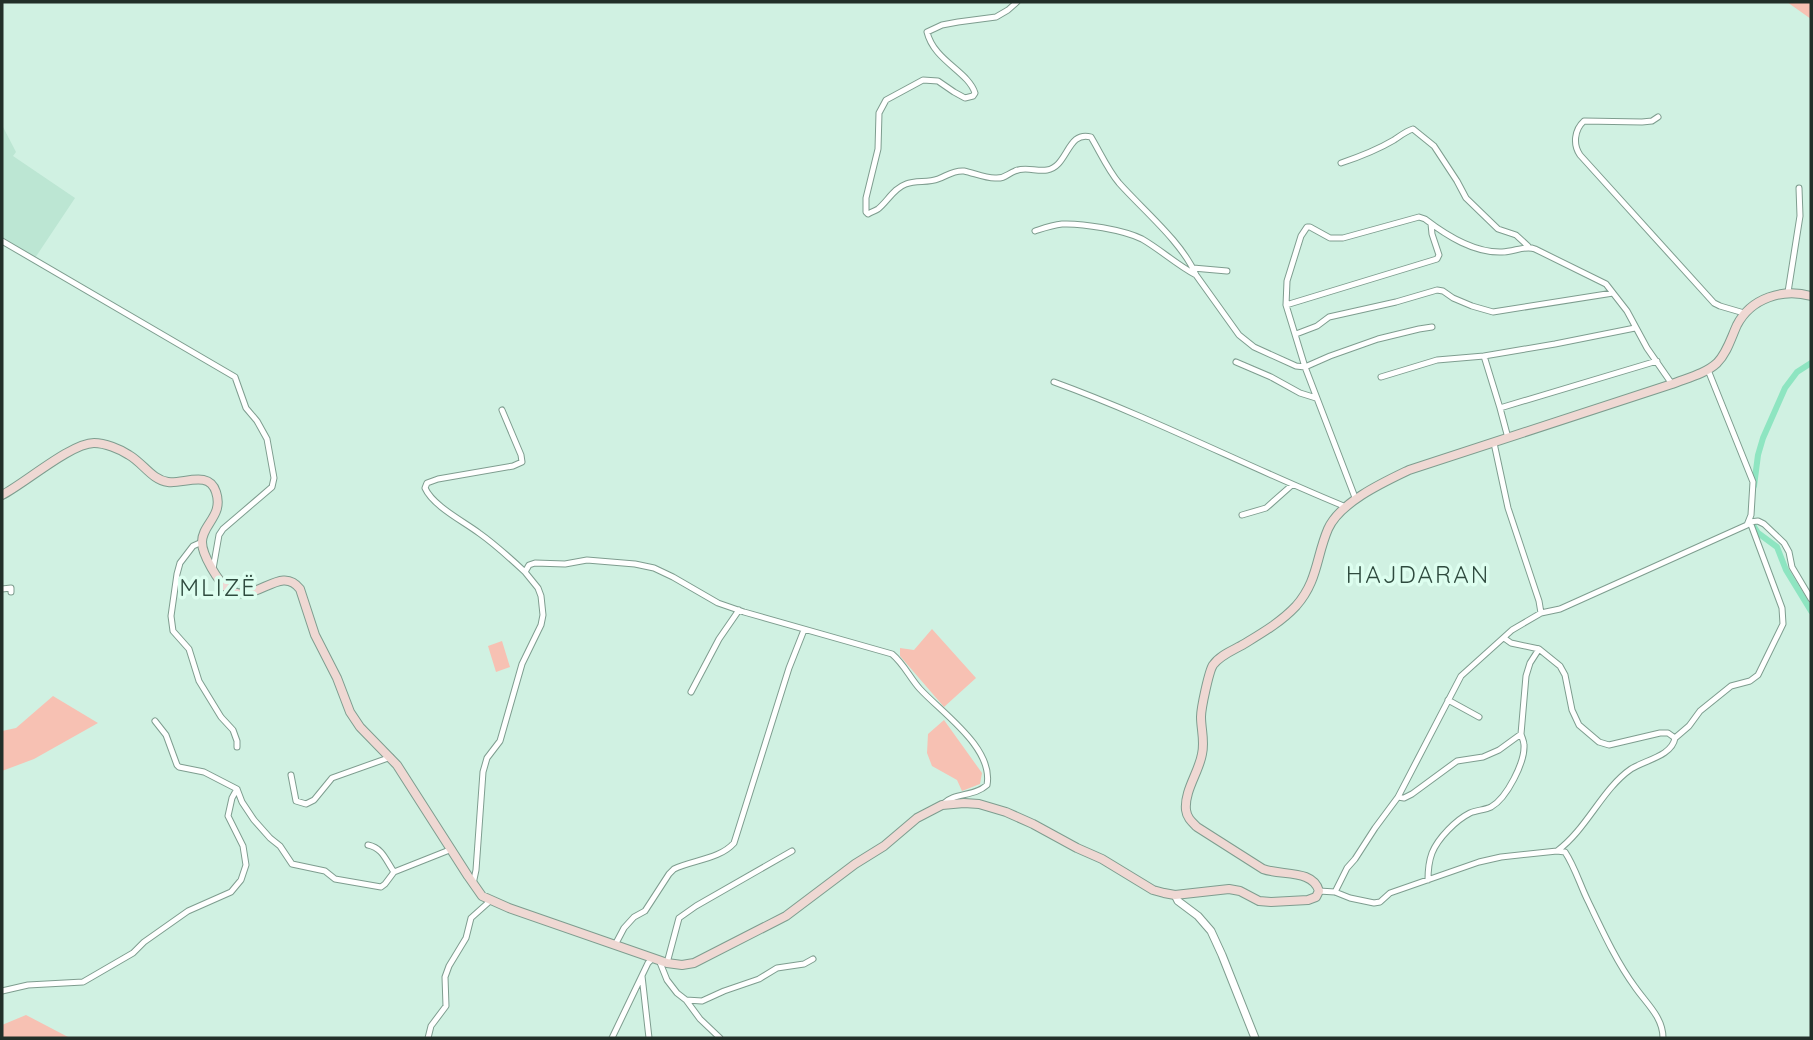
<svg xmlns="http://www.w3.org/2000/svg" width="1813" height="1040" viewBox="0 0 1813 1040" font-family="Quicksand,sans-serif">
<rect width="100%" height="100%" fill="#d0f1e2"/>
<path fill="#bce6d3" d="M2 125 16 152 13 156 75 198 35 258 2 239Z"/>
<path fill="#f7c1b3" d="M1787 2H1811V19Z
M932 629 976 678 944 707 900 656V648L914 650Z
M502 641 510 667 496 672 488 646Z
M53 696 98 723 34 759 2 771V731L16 728Z
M944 720 982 773 980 784 962 791 957 780 932 766 927 753 928 734Z
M26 1015 70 1038H2V1025Z"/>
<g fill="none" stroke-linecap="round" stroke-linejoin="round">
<path stroke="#8ee5c1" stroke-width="6" d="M1754 486 1758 455 1763 438 1785 388 1797 372 1811 363
M1753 525 1758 533 1777 547 1786 570 1811 611"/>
<g stroke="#7e9d8f" stroke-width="7">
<path id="minor" d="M1017 2 1008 10 996 17 958 22 942 25 927 32C934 61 968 71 975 93L973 96 965 98 954 92 938 81 923 80 886 100 879 113 878 149 866 198V212L868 214C871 212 875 211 878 209 887 202 894 188 906 184 916 180 928 183 938 179 947 176 953 170 964 171 974 173 984 178 995 178 1005 179 1007 174 1015 171 1025 166 1037 172 1047 170 1068 167 1067 130 1091 137 1100 152 1108 170 1119 183 1143 210 1182 242 1196 275L1239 335 1254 347 1296 366 1305 367 1330 356 1378 339 1419 329 1432 327
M1658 117 1652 121 1642 122 1584 121C1574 130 1573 145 1580 155L1714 303 1720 306 1744 313
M1341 163C1359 157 1377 150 1394 140 1400 136 1406 131 1413 129L1434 146 1457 181 1466 198 1498 229 1516 235 1528 246
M1035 231C1044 228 1052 225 1062 224 1082 223 1124 230 1142 239 1161 250 1177 265 1196 275
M2 241 235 377 246 408 257 421 267 439 274 478 272 487 223 529 219 535 213 569
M1193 268 1227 271
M1788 292 1800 216 1799 188
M1286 305 1437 259 1439 255 1432 234 1431 224
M1296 334 1317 326 1329 317 1396 302 1437 290 1443 291 1453 298 1472 306 1493 312 1613 293
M1236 362 1271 377 1300 393 1316 398
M1381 377 1437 360 1484 356
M1054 382C1153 418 1248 467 1346 507
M1500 408 1657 361
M502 410 521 455 522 462 513 466 438 479 427 483 425 488C433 506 463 521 479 533 496 545 510 558 525 572
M1508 438 1500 408 1484 356 1555 344 1635 328
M1494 443 1508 508 1539 601 1541 613
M1356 500 1305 367 1286 305 1287 281 1301 236 1307 227H1310L1330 238H1343L1419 217 1425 219C1447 236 1474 253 1502 252 1514 252 1525 245 1535 249L1606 284 1627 311 1647 348 1672 384
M1242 515 1266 508 1292 485
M1749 522 1758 521 1764 524 1784 543 1789 552 1792 567 1811 599
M202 542 193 546 180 563 177 574 171 616 173 631 189 649 199 681 221 717 233 730 237 741V747
M2 589 11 588V592
M1504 638 1511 643 1539 649 1560 666 1565 675 1572 710 1579 725 1599 742 1609 745 1660 733H1668L1675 738C1672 756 1645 760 1631 769 1602 789 1587 829 1557 851
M691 692 719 639 739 610
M1448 700 1479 717
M155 721 166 735 177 765 179 767 204 772 237 789 242 802 254 820 270 838 280 846 292 864 325 871 335 879 381 887 385 884 394 872 452 849
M1675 738 1689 726 1700 711 1731 686 1750 681 1758 675 1783 624 1782 608 1750 522
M291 775 296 801 306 804 314 800 332 778 391 757
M1398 797 1461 676 1512 630 1541 613 1560 609 1747 525 1751 515 1753 482 1708 370
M368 845C383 848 386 861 394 872
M1428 880C1428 871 1429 861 1432 853 1438 838 1456 820 1470 813 1477 810 1485 810 1491 807 1507 798 1525 762 1524 745 1524 741 1522 738 1521 734
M473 884 476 870 483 772 487 758 500 741 522 664 541 625 543 615 541 596 538 588 525 572 529 565 535 563 565 564 587 560 635 564 654 568 673 577 718 603 744 612 892 654C904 664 910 678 920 689 942 713 994 748 987 785 974 797 955 792 943 804
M1319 891 1335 892 1350 898 1374 903 1380 902 1390 893 1479 862 1501 857 1557 851 1565 852C1575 867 1580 885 1588 901 1602 930 1616 961 1635 987 1646 1003 1663 1017 1663 1038
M1335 892 1347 868 1355 859 1375 828 1398 797 1404 798 1412 794 1457 761 1483 757 1499 750 1521 734 1526 676 1530 663 1539 649
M615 945 624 928 634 917 645 911 669 874 674 869C693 860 720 859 734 843L789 668 804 630
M659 960 667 980 677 993 686 1000 702 1001 724 991 759 979 777 968 804 964 813 959
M667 963 679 918 696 906 792 851
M642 976 649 1038
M2 991 28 985 83 982 133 953 144 942 188 911 231 892 241 880 246 865 243 846 228 816 232 798 237 789
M686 1000 700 1019 720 1038
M428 1038 431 1026 446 1006 445 977 449 966 466 938 471 918 490 901
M612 1038 648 963 653 958"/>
</g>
<g stroke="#7e9d8f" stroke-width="9">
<path id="tertiary" d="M1175 895 1178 901 1198 916 1211 931 1222 955 1255 1038"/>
</g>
<g stroke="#7e9d8f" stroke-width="10">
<path id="secondary" d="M2 495C24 484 71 443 94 443 105 443 120 449 129 455 143 463 152 480 168 482 184 484 209 470 216 492 224 516 202 524 202 542 202 550 207 560 211 567 215 574 220 583 227 588 253 609 280 562 300 589L315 635 337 678 350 712 360 727 397 765 468 876 482 896 509 908 667 963 682 965 694 963 786 916 855 864 884 846 917 818 942 805 964 803 979 804 1006 812 1033 824 1077 848 1102 859 1153 890 1164 893 1175 895 1229 889 1240 891 1259 901 1271 902 1308 900 1316 897 1319 891C1313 869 1281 876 1263 869L1197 827C1192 822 1187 818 1186 810 1184 791 1199 772 1202 754 1205 741 1201 729 1201 717 1201 708 1209 671 1213 665 1220 655 1234 650 1244 644 1262 633 1281 622 1296 606 1318 581 1316 557 1328 529 1340 502 1384 482 1409 470L1672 384C1687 378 1705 374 1717 363 1727 353 1731 338 1737 325 1751 298 1783 288 1811 296"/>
</g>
<use href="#minor" stroke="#fff" stroke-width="5"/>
<use href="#tertiary" stroke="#fff" stroke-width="7"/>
<use href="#secondary" stroke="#efd8d3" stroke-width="8"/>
</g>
<g text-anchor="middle" stroke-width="7" stroke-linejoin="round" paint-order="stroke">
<g font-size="24" letter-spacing="2" fill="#2f4b3f" stroke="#ddfeef">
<text x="1418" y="583">HAJDARAN</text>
<text x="218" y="596">MLIZË</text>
</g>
</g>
<rect width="1813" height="1040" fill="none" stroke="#222f29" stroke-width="7"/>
</svg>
